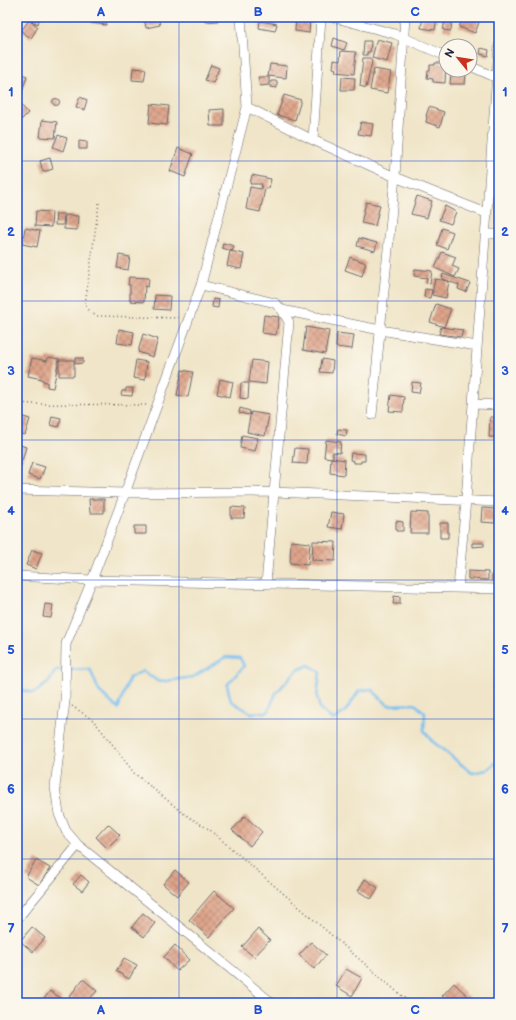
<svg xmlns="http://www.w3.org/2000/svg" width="516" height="1020" viewBox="0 0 516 1020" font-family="'Balsamiq Sans',sans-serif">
<defs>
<pattern id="building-cross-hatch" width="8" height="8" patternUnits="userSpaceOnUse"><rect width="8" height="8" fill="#dfa58b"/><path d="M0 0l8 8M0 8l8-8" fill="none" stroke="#b48673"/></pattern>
</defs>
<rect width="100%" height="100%" fill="#fbf7ec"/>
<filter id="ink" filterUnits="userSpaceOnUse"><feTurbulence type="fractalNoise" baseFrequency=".025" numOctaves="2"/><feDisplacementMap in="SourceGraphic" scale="8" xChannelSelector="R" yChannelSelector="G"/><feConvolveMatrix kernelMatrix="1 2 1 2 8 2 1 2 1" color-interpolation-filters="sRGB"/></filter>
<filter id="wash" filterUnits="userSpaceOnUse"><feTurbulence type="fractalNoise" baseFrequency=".012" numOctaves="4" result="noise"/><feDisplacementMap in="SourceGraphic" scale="16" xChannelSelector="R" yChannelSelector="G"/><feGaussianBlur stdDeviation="0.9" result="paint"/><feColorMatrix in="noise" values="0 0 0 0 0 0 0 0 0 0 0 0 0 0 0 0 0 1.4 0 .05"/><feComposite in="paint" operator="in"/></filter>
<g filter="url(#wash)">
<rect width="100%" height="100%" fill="#f0e5c8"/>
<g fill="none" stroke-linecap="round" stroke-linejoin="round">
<path stroke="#78bff0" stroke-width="2.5" d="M68 670 90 669 99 691 118 709 129 678 143 671 159 682 193 677 226 657 240 658 244 666 227 685 231 701 251 713 268 712 276 693 296 671 309 665 320 672 317 697 320 709 333 720 345 712 359 691 371 689 388 705 415 704 425 713 424 730 432 741 472 773 487 770 499 760
M17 689 34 693 48 683 56 670H63"/>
</g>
<g id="blocks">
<path fill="url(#building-cross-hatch)" d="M25 17H40L38 24 27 19H24Z
M92 17H108L106 25 91 23Z
M144 17H158L160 25 146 28Z
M205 17H217L218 21 205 22Z
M296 17 310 18 309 33 295 31Z
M423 17H437L435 30 421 28Z
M440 17H452L451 31 443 30 445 21 440 20Z
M463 17H481L475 33 459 27Z
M29 20 38 27 31 38 21 31Z
M260 21 277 24 275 31 259 28Z
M334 38 347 43 344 50 332 46Z
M377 39 392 43 387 62 372 58Z
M364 41H371L370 52H367V55H363Z
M481 48 489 50 488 56 480 54Z
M341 51 356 52 354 74 335 72 336 69 333 68 334 60 340 61Z
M363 58H370L372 62 366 88 360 86Z
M435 63H446L445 83 433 82V79L427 78 428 70H430V65H435Z
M270 64 287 66 286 78 268 76Z
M211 65 219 68 213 83 205 80Z
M133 68 146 69 144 81 132 80Z
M374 69 391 72 387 93 370 90Z
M17 72 27 76 21 95 17 94Z
M451 73H466L465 84H450Z
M258 77H269V85L260 86Z
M342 77 355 78 354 90H341Z
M271 81H277V88L270 87Z
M284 95 301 100 295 120 277 115Z
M80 97 87 100 84 110 76 107Z
M52.5 102a3.5 3.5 0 1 1 7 0a3.5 3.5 0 1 1-7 0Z
M151 104 169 106 167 125 149 123Z
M21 105 28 113 18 123 17 122V109Z
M429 107 444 112 440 127 426 122 427 117 426 116Z
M224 109V126H210L209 110Z
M42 120 57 122 55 138 40 137Z
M361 122 373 124 371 136 358 134Z
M58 135 67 138 63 151 53 147Z
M79 141 87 142V149H79Z
M178 148 193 154 185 177 170 171Z
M50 158 53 169 43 172 40 161Z
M252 175 271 179 269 188H267L266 190 265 189 260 212 246 209 250 187 261 189 262 184H250Z
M417 196 432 201 427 218 411 214Z
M366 202 380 205 375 226 361 223Z
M445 206 456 212 451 224 439 220Z
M36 211 52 212 51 227 35 226Z
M56 214H64L63 225H55Z
M65 215 78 216 77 230 64 229Z
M25 228 40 231 37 247 22 244Z
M442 228 453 232 447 249 437 245Z
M359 238 377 243 375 251 357 246Z
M223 243 234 246 232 251 222 248Z
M230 251 244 254 241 269 227 266Z
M442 252 456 257 452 266 459 269 455 277 435 268Z
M119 255 130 257 128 270 117 268Z
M350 257 366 263 362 276 345 270Z
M415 269 432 271 430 284 426 283 427 278 414 276Z
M443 274 470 283 466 292 458 289 459 285 442 279Z
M129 277 149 278 148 287 145 286 144 302 130 301V285H128Z
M435 279 449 281 446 298 432 295Z
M425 289 432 290 430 298 424 297Z
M155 295 170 296 169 310 154 309Z
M213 299 219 300 218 308 212 307Z
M436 304 451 309 444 327 430 322Z
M264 315 279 317 276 335 262 333Z
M306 327 329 331 325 354 303 350Z
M441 327 463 330 461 337 439 334Z
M119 329 134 332 132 345 117 343Z
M337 333 354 335 352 349 336 347Z
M143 334 158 339 153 357 138 352Z
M48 357 59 359 53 388 47 387V382L43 381 42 379 28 376 32 358 47 361Z
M75 358H83V363L75 364Z
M322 359 333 361 332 373 320 372Z
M59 360H74V376H59Z
M136 360 147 362 145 380 133 378Z
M252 360 268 362 266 384 249 382Z
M182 370 193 372 188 397 177 395Z
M220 379 233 382 230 397 217 394Z
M412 382 421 383 419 393 411 392Z
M241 383H249L248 399 240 398Z
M126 388H133L132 396 121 395 122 391H126Z
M391 395 404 397 403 412 389 411Z
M240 408 250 411 249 415 239 413Z
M251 412 269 415 265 436 247 432Z
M17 415 30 419 25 435 17 433Z
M52 416 61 418 59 427 50 425Z
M490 417H499V437H489Z
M338 429 347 430 346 436 337 434Z
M242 435 258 438 255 451 240 448Z
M326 440 341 442 340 453 333 452V458L324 457Z
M17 444 26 447 22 461 20 460 21 465 17 466V461L20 460H17Z
M295 448 308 449 307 464 293 463Z
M351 453 365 454V461H361V463H354V461L350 460Z
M331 458 345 460 344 475 330 473Z
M32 463 45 467 40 479 28 475Z
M89 499H104V513H90Z
M231 507 245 508 244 518H231Z
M482 508 496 509 495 523 481 522Z
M331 512 344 514 342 529 328 527Z
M411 512 428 513V533H410Z
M396 521 403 522V531H396Z
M440 523H448V538H440Z
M134 526H146V534H134Z
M291 541 310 543 308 565 290 563Z
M313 541 336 542 335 561 312 560Z
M472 543H484V546L472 547Z
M32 550 42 553 36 569 26 565Z
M468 571 488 572V580L468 579Z
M492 574H499V580H492Z
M394 596 400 597V604H393Z
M45 604 53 605 51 618 43 617Z
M245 816 262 832 250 846 232 830Z
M108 824 120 835 107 848 96 837Z
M36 860 50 868 39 885 26 877Z
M175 870 189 882 177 896 163 884Z
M81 875 89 882 82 891 73 884Z
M365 879 378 888 371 899 358 891Z
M214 891 234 908 209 937 189 920Z
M143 913 155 923 144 937 132 927Z
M32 927 45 938 33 952 20 941Z
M258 929 270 940 254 957 242 947Z
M311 942 326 955 314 969 299 955Z
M175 945 189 960 177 971 164 957Z
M124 958 137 965 129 979 116 971Z
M346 969 362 978 352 996 336 986Z
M83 979 97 991 86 1003H77L69 997Z
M454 983 471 999 467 1003H449L442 996Z
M50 991 62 999 59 1003H41Z"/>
</g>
</g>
<g filter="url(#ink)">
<use href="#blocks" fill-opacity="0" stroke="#6a666c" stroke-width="1"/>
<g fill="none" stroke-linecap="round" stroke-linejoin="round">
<g stroke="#6a666c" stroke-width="10">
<path id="street" d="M241 17 247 107 201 285 125 493 92 580 66 644 65 701 55 787 59 814 66 831 78 845 193 938 272 1003
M332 17 395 34 446 56
M470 66 497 78
M247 107 313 140 395 177 486 213
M313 140 321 17
M485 234H499
M201 285 275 303 282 310 289 322 266 584
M282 310 380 330 477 346
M473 404 499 405
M372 415 395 177 405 17
M17 490 125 493 274 492 499 502
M17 576 92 580 499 589
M458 588 466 500 499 46
M17 919 78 845"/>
</g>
<path stroke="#6a666c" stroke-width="1.5" stroke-dasharray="1 3" stroke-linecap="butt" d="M99 203 85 304 89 312 97 316 181 318
M17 403 33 404 149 405
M72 706 93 720 117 750 134 773 183 813 210 830 410 1003"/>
<use href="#street" stroke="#fff" stroke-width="9"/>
</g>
</g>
<path fill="none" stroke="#1d4ed8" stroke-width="1" stroke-opacity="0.55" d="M179 17V1003M337 17V1003M17 161H499M17 301H499M17 440H499M17 580H499M17 719H499M17 859H499"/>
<rect width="516" height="1020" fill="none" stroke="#fbf7ec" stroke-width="44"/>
<g transform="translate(458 58) rotate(300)"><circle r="19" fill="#fbf7ec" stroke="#a4a2a5"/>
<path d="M0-3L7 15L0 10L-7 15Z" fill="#c8321e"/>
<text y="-6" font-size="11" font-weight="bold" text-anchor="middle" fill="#22223b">N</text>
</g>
<rect x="22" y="22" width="472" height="976" fill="none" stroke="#1d4ed8" stroke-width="1.5"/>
<g font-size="13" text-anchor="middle" font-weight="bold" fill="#1d4ed8">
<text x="101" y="16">A</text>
<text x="258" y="16">B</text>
<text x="415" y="16">C</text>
<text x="11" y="96">1</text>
<text x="505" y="96">1</text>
<text x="11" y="236">2</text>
<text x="505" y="236">2</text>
<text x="11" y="375">3</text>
<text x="505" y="375">3</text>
<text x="11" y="515">4</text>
<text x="505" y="515">4</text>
<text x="11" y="654">5</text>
<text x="505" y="654">5</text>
<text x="11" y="793">6</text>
<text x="505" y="793">6</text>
<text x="11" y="933">7</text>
<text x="505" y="933">7</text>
<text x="101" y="1014">A</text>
<text x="258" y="1014">B</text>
<text x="415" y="1014">C</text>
</g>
</svg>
